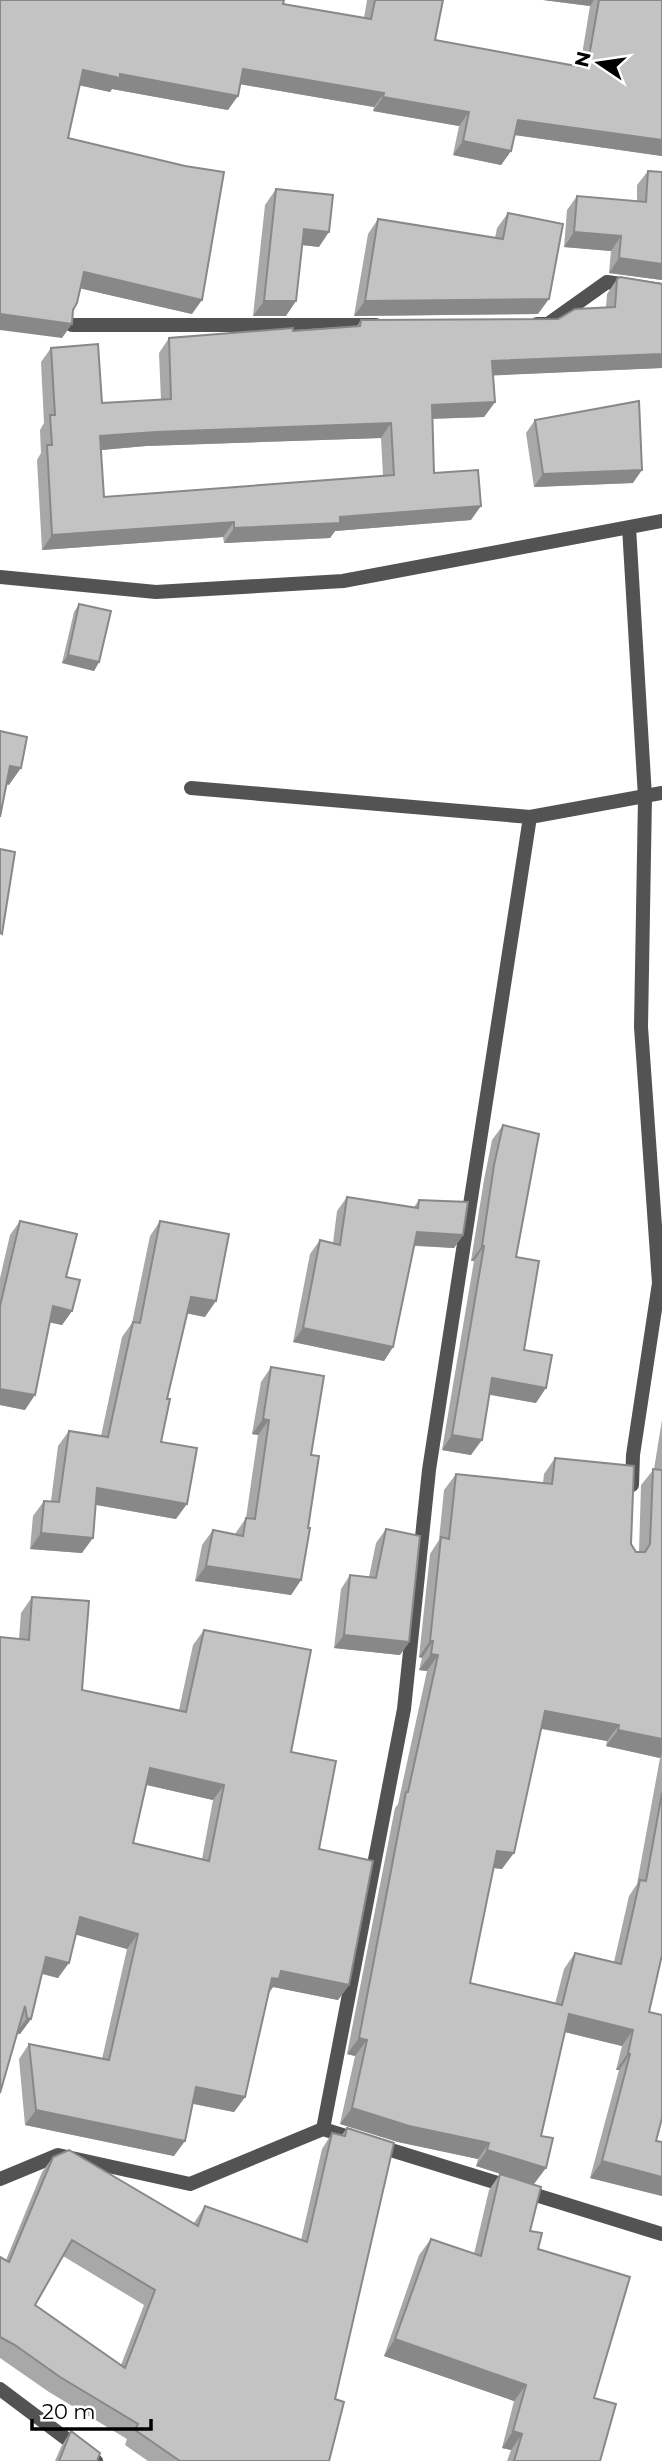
<svg xmlns="http://www.w3.org/2000/svg" width="662" height="2461" viewBox="0 0 662 2461" font-family="Montserrat,sans-serif">
<rect width="100%" height="100%" fill="#fff"/>
<g fill="none" stroke-linecap="round" stroke-linejoin="round">
<path stroke="#535353" stroke-width="14" d="M537 324H548L607 282 662 290
M72 325H376
M629 527 645 797 641 1027 659 1283 633 1455 632 1485
M0 577 156 592 343 581 662 521
M191 788 530 817 662 793
M323 2129 404 1709 429 1470 530 817
M0 2179 58 2155 190 2184 323 2129 662 2234
M0 2389 96 2461"/>
</g>
<path fill="#a8a8a8" fill-rule="evenodd" d="M0 0 283 4 364 18 367 0H443L435 40 580 67 590 6 543 0H662V156L514 135 511 151 501 165 453 155 459 126 373 111 374 107 240 84 228 110 112 89 110 92 80 85 68 138 192 314 80 288 62 338Z
M648 171 662 280 609 273 611 251 564 247 567 210 577 196 637 201V185Z
M276 189 319 247 302 245 286 316H253L265 205Z
M508 213 538 314 354 316 368 234 378 219 495 238 497 228Z
M617 279 662 284V368L493 375 495 402 484 417 433 419 434 473 471 520 335 531 330 538 224 543 223 537 42 550 37 460 41 453 40 430 44 423 41 362 51 348 102 403 161 400 159 353 169 338 357 326 361 320 558 319 606 307 607 294ZM381 438 383 476 104 497 101 450 146 446Z
M535 420 633 483 534 487 526 433Z
M79 604 99 662 94 671 62 663 74 612Z
M503 1125 524 1350 536 1403 490 1395 471 1455 442 1450 474 1261H471L484 1180 492 1140Z
M347 1197 414 1207 419 1200 463 1235 454 1248 414 1246 393 1347 384 1361 293 1342 310 1254 320 1240 333 1243 337 1211Z
M20 1221 66 1277 72 1311 62 1325 50 1322 25 1410 0 1405V1278L10 1235Z
M160 1221 205 1317 187 1313 167 1399 161 1442 176 1519 96 1505 82 1553 30 1549 33 1516 44 1501H51L58 1446 69 1431 101 1436 122 1337 132 1323 150 1236Z
M271 1367 311 1455 308 1528 301 1580 291 1595 195 1581 202 1545 213 1530 235 1534 246 1518 258 1435 252 1434 261 1382Z
M662 1420V1955L649 2012 656 2141 662 2142V2196L590 2178 619 2070H616L622 2046 564 2032 541 2136 534 2184 530 2231 594 2398 600 2461H507L511 2450 502 2448 514 2401 384 2356 419 2255 431 2239 474 2254 489 2190 500 2174 476 2166 478 2159 398 2142 340 2124 355 2056 347 2054 395 1808 398 1804 427 1671 419 1670 422 1658 419 1657 430 1554 439 1540 444 1490 456 1474 543 1483 544 1474 555 1458 631 1544 636 1552H639L641 1485 654 1469ZM541 1729 607 1741 606 1746 660 1758 637 1884 629 1896 614 1962 575 1953 564 1969 555 2004 470 1983 494 1868 502 1869Z
M386 1529 409 1642 400 1655 334 1648 341 1589 350 1575 369 1577 376 1543Z
M32 1597 82 1690 179 1710 193 1645 204 1630 291 1752 319 1849 349 1985 338 2000 273 1987 268 1994 245 2097 234 2112 193 2104 174 2156 25 2125 19 2059 29 2044 102 2059 127 1949 76 1934 58 1978 42 1974 31 2019 20 2034H17L19 1639 21 1613ZM146 1785 213 1800 202 1859 133 1843Z
M347 2128 335 2399 329 2461H148L125 2445 127 2439 49 2392 0 2358V2257L6 2260 42 2172 53 2157 194 2223 205 2206 301 2240 322 2149 332 2133 341 2136ZM63 2256 144 2305 121 2365 35 2305Z
M71 2431 97 2461H55L61 2447Z"/>
<path fill="#888" d="M543 0H594L590 6Z
M243 69 384 93 374 107 233 83Z
M83 70 120 74 238 96 228 110 112 89 110 92 73 84Z
M383 97 469 112 459 126 373 111Z
M518 120 662 140V156L508 134Z
M463 141 511 151 501 165 453 155Z
M304 229 329 232 319 247 294 244Z
M574 232 621 236 611 251 564 247Z
M619 258 662 264V280L609 273Z
M84 272 202 300 192 314 74 287Z
M549 299 538 314 354 316 365 301Z
M264 301H296L286 316H253Z
M0 314 72 324 62 338 0 330Z
M662 354V368L482 376 492 361Z
M495 402 484 417 422 419 432 405Z
M391 423 381 438 146 446 90 451 100 436 156 432Z
M642 470 633 483 534 487 543 474Z
M481 506 471 520 335 531 330 538 224 543 234 528 340 517Z
M234 522 223 537 42 550 52 535Z
M68 655 99 662 94 671 62 663Z
M10 766 21 768 9 785 0 783Z
M417 1232 463 1235 454 1248 408 1245Z
M482 1246H484L474 1261H471Z
M191 1297 216 1301 205 1317 180 1312Z
M53 1306 72 1311 62 1325 43 1321Z
M303 1328 393 1347 384 1361 293 1342Z
M492 1378 546 1388 536 1403 482 1393Z
M0 1389 35 1395 25 1410 0 1405Z
M263 1419 269 1420 258 1435 252 1434Z
M452 1435 482 1440 471 1455 442 1450Z
M97 1488 187 1504 176 1519 86 1503Z
M41 1533 93 1538 82 1553 30 1549Z
M206 1566 301 1580 291 1595 195 1581Z
M344 1635 409 1642 400 1655 334 1648Z
M430 1641H433L422 1658 419 1657Z
M431 1654 438 1655 427 1671 419 1670Z
M545 1711 619 1725 607 1741 534 1727Z
M618 1730 662 1739V1754L660 1758 606 1746Z
M150 1768 224 1785 213 1800 139 1783Z
M497 1851 514 1853 502 1869 486 1867Z
M80 1917 138 1934 127 1949 70 1933Z
M46 1957 69 1963 58 1978 36 1972Z
M281 1971 349 1985 338 2000 273 1987 268 1994 272 1978Z
M569 2014 633 2030 622 2046 557 2030Z
M27 2018 31 2019 20 2034 16 2033Z
M359 2038 367 2040 355 2056 347 2054Z
M628 2053 630 2054 619 2070H616Z
M196 2087 245 2097 234 2112 185 2102Z
M352 2108 489 2143 478 2159 398 2142 340 2124Z
M36 2110 185 2141 174 2156 25 2125Z
M487 2150 546 2168 534 2184 476 2166Z
M602 2161 662 2177V2196L590 2178Z
M395 2339 526 2385 514 2401 384 2356Z
M513 2431 522 2434 511 2450 502 2448Z"/>
<path fill="#c3c3c3" stroke="#888" stroke-width="2" fill-rule="evenodd" d="M0 0H284L283 4 371 19 375 0H443L435 40 587 68 599 0H662V140L518 120 511 151 463 141 469 112 383 97 384 93 243 69 238 96 120 74V78L83 70 68 138 185 166 224 172 202 300 84 272 77 303 73 310 72 324 0 314Z
M648 171 662 172V264L619 258 621 236 574 232 577 196 646 202Z
M276 189 333 195 329 232 304 229 296 301H264Z
M508 213 563 224 549 299 365 301 378 219 503 239Z
M620 277 662 284V354L492 361 495 402 432 405 434 473 478 470 481 506 340 517V523L234 528V522L52 535 47 445H52L50 415H55L51 348 98 344 102 403 171 399 169 338 293 328V331L360 326 361 320 558 319 575 309 615 307 617 279ZM391 423 394 475 104 497 100 436 156 432Z
M639 401 642 470 543 474 535 420Z
M79 604 111 611 99 662 68 655Z
M0 731 27 737 21 768 10 766 0 817Z
M0 849 15 852 2 934 0 933Z
M503 1125 539 1134 516 1257 539 1261 524 1350 552 1355 546 1388 492 1378 482 1440 452 1435 484 1246H482L494 1165Z
M347 1197 418 1208 419 1200 468 1202 463 1235 417 1232 393 1347 303 1328 320 1240 340 1245Z
M20 1221 77 1234 66 1277 80 1280 72 1311 53 1306 35 1395 0 1389V1306Z
M160 1221 229 1234 216 1301 191 1297 167 1399H170L161 1442 197 1448 187 1504 97 1488 93 1538 41 1533 44 1501 59 1502 69 1431 108 1437 133 1322 140 1323Z
M271 1367 324 1376 311 1455 319 1456 308 1528H310L301 1580 206 1566 213 1530 243 1536 246 1518 255 1519 269 1420 263 1419Z
M555 1458 634 1466 631 1544 636 1552H645L650 1544 653 1469 662 1470V1739L618 1730 619 1725 545 1711 514 1853 497 1851 470 1983 562 2005 575 1953 621 1964 640 1880 646 1881 662 1793V1955L649 2012 662 2015V2118L656 2141 662 2142V2177L602 2161 630 2054 628 2053 633 2030 569 2014 541 2136 553 2138 546 2168 487 2150 489 2143 409 2126 352 2108 367 2040 359 2038 406 1792H408L438 1655 431 1654 433 1641H430L441 1537 449 1539 456 1474 552 1484Z
M386 1529 420 1536 409 1642 344 1635 350 1575 376 1578Z
M32 1597 89 1601 82 1690 186 1712 204 1630 311 1650 291 1752 336 1761 319 1849 373 1861 349 1985 281 1971 279 1979 272 1978 245 2097 196 2087 185 2141 36 2110 29 2044 109 2060 138 1934 80 1917 69 1963 46 1957 31 2019 27 2018 25 2006 0 2093V1637L29 1640ZM150 1768 224 1785 209 1861 133 1843Z
M347 2128 394 2143 335 2399 344 2402 329 2461H180L135 2430 138 2424 60 2377 15 2345 0 2337V2257L9 2262 53 2157 69 2150 198 2226 205 2206 307 2242 332 2133 345 2136ZM72 2240 155 2290 125 2368 35 2305Z
M500 2174 541 2187 530 2231 542 2233 538 2249 630 2277 594 2398 616 2404 600 2461H514L522 2434 513 2431 526 2385 395 2339 431 2239 481 2256Z
M71 2431 100 2453 97 2461H59Z"/>
<g transform="translate(599 63) rotate(283)" stroke="#ffffff" stroke-width="5" paint-order="stroke">
<path d="M0-5L12 26L0 18L-12 26Z" fill="#000000"/>
<text y="-10" font-size="19" font-weight="bold" text-anchor="middle" fill="#000000">N</text>
</g>
<path d="M32 2419v10h119v-10" fill="none" stroke="#000000" stroke-width="3.5"/>
<text x="42" y="2419" font-size="21" fill="#000000" stroke="#ffffff" stroke-width="5" paint-order="stroke">20 m</text>
</svg>
